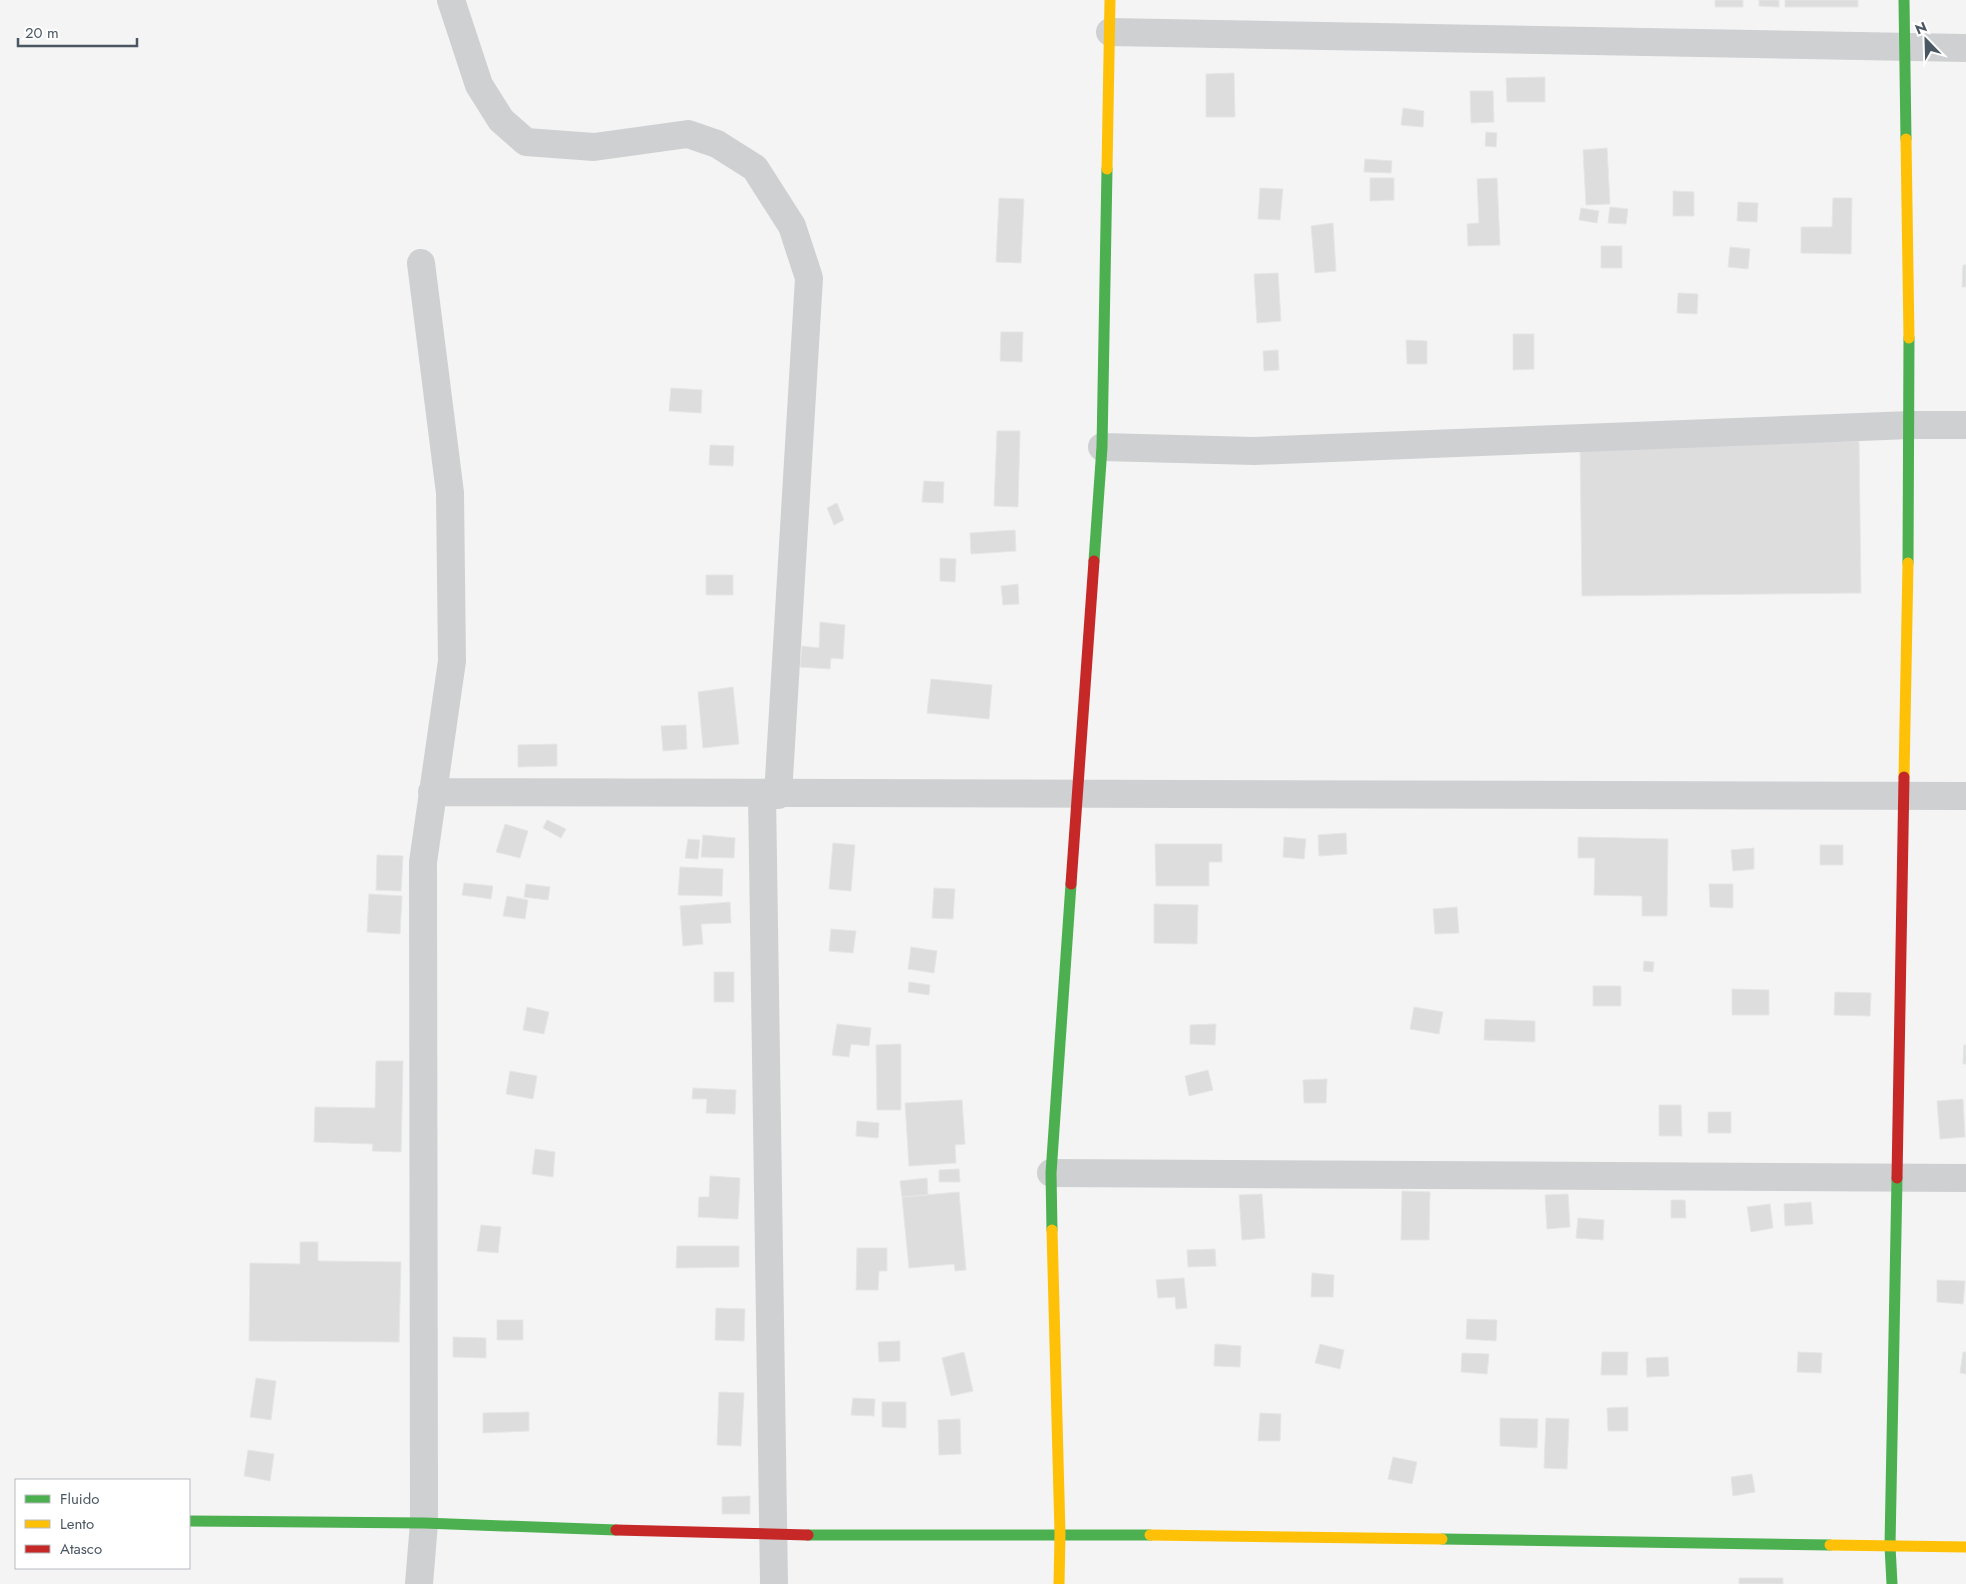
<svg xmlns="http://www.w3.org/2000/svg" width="1966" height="1584" viewBox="0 0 1966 1584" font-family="Jost,sans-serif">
<rect width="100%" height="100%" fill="#f4f4f4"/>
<path fill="#ddddde" stroke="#e5e6e7" d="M1715 0H1743V7H1715Z
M1759 0H1779V7L1759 6Z
M1785 0H1858V7H1785Z
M1234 73 1235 117H1206V74Z
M1545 77V102H1507L1506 78Z
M1470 91H1493L1494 122 1471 123Z
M1403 108 1424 111 1423 127 1401 125Z
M1486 132 1497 133 1496 147 1485 146Z
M1607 148 1610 204 1586 205 1583 150Z
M1365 159 1392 161 1391 173 1364 172Z
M1370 178H1394V200L1370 201Z
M1497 178 1500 245 1468 246 1467 224 1479 223 1477 179Z
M1260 188 1283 189 1280 220 1258 219Z
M1673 191 1694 192V216H1673Z
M999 198 1024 199 1021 263 996 262Z
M1833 198H1852L1851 254 1801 253V227H1832Z
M1738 202 1758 203 1757 222 1737 221Z
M1610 207 1628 209 1626 224 1608 223Z
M1581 208 1599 211 1597 223 1579 220Z
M1333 223 1336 271 1315 273 1311 226Z
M1601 246H1622V268H1601Z
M1730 247 1750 249 1748 269 1728 267Z
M1963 265H1966V287H1962Z
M1278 273 1281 321 1257 323 1254 274Z
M1678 293 1698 294 1697 314 1677 313Z
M1001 332H1023L1022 362 1000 361Z
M1513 334H1534V369L1513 370Z
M1406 340 1427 341V364H1407Z
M1278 350 1279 370 1264 371 1263 351Z
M671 388 702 390 701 413 669 411Z
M997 431H1020L1018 507 994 506Z
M1859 441 1861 593 1582 596 1580 445Z
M710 445 734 446 733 466 709 465Z
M924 481 944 482 943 503 922 502Z
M837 503 844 520 834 525 827 508Z
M1015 530 1016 551 971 554 970 533Z
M940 558 956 559 955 582 940 581Z
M706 575H733V595H706Z
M1018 584 1019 604 1003 605 1001 586Z
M820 622 845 625 843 659 831 658 830 669 800 667 802 646 819 648Z
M931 679 992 685 989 719 927 713Z
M733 687 739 744 703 748 698 692Z
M686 725 687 749 663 751 661 726Z
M557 744V766L518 767V745Z
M547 820 566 829 561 838 543 828Z
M505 824 528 831 520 858 496 852Z
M1346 833 1347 854 1319 856 1318 835Z
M703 835 735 838 734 858 701 857Z
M1284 837 1306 839 1304 859 1283 857Z
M1578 837 1668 839 1667 916H1642V896L1594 895 1595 858H1578Z
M688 839 700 840 698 859 685 858Z
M833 843 855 845 851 891 829 889Z
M1155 844H1222V862H1209V886H1156Z
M1820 845H1843V865H1820Z
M1754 848V869L1733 871 1731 850Z
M377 855 403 856 401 891 376 890Z
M680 867 723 869 722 896 678 895Z
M464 883 493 886 491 899 462 895Z
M526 884 550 887 548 900 524 897Z
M1709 884H1733V908L1710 907Z
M934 888 955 889 953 919 932 918Z
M369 894 402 896 400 934 367 932Z
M507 896 528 900 525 919 503 916Z
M730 902 731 923 701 924 703 944 683 946 680 906Z
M1154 904 1198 905 1197 944 1154 943Z
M1457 907 1459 933 1435 934 1433 909Z
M831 929 856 931 853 953 829 951Z
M911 947 937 951 934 973 908 969Z
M1644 961 1654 962 1653 972 1643 971Z
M714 972H734V1002H714Z
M909 982 930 985 929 995 908 992Z
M1593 986H1621V1006H1593Z
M1732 989 1769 990V1015H1732Z
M1835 992 1871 993 1870 1016 1834 1015Z
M527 1007 549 1012 544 1034 523 1030Z
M1414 1007 1443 1012 1439 1034 1410 1029Z
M1485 1019 1535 1021V1042L1484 1040Z
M837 1024 871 1028 869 1046 851 1044 849 1057 832 1055Z
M1216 1024 1215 1045 1190 1044V1025Z
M901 1044V1110H877L876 1045Z
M1964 1045H1966V1064H1963Z
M376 1061H403L401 1152 372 1151 373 1144 314 1142 315 1107 375 1108Z
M1208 1070 1213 1090 1189 1096 1185 1076Z
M510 1071 537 1076 533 1099 506 1094Z
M1327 1079 1326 1103H1304L1303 1080Z
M693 1088 736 1090 735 1114 706 1113 707 1099H692Z
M1963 1099 1965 1137 1940 1139 1937 1101Z
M962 1100 965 1144 955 1145 956 1163 909 1166 905 1103Z
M1659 1105H1681L1682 1136H1659Z
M1708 1112H1731V1133H1708Z
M857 1121 879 1123 878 1138 856 1136Z
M535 1149 555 1152 553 1177 532 1174Z
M959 1169 960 1182H939V1170Z
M710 1176 740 1178 738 1219 698 1217 699 1197H709Z
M927 1178 928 1195 902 1197 900 1181Z
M1402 1191 1430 1192 1429 1240H1401Z
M959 1192 966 1270 955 1271 954 1264 909 1268 902 1197Z
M1262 1194 1265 1238 1242 1240 1239 1195Z
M1568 1194 1570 1227 1547 1229 1545 1195Z
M1671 1200H1685L1686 1218H1671Z
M1811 1202 1813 1224 1785 1226 1784 1204Z
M1770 1204 1773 1228 1751 1232 1747 1207Z
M1578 1218 1604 1220 1603 1240 1576 1238Z
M481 1225 501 1227 498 1253 477 1251Z
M300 1242H318V1261L401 1262 399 1342 249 1341 250 1263 300 1264Z
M677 1246H739V1267L676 1268Z
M857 1248H887V1271H879L878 1290H856Z
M1215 1249 1216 1266 1188 1267 1187 1250Z
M1312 1273 1334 1275 1333 1297H1311Z
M1184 1278 1187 1308 1176 1309 1175 1297 1158 1298 1156 1280Z
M1937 1280 1965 1281 1963 1304 1937 1302Z
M716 1308 745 1309 744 1341 715 1340Z
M1467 1319 1497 1320 1496 1341 1466 1339Z
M497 1320H523V1340H497Z
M453 1337 486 1338V1358L453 1357Z
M900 1341V1361L879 1362 878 1342Z
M1215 1344 1241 1346 1240 1367 1214 1366Z
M1320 1344 1344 1350 1340 1369 1315 1363Z
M964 1352 973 1391 951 1396 942 1358Z
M1602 1352H1628L1627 1375H1601Z
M1798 1352 1822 1353 1821 1373 1797 1372Z
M1963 1352H1966V1374L1960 1373Z
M1462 1353 1489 1354 1487 1374 1461 1372Z
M1668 1357 1669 1376 1647 1377 1646 1358Z
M256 1378 276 1381 271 1420 250 1417Z
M719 1392 744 1393 741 1446 717 1445Z
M853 1398 875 1399 874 1416 851 1415Z
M882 1402H906V1428L882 1427Z
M1628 1407V1431H1608L1607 1408Z
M529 1412V1431L483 1433V1413Z
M1260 1413 1281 1414 1280 1441H1258Z
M1500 1418 1538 1419 1537 1448 1500 1446Z
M1546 1418 1569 1419 1567 1469 1544 1468Z
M960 1419 961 1454 939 1455 938 1420Z
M248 1450 274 1454 270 1481 244 1476Z
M1393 1457 1417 1462 1412 1484 1388 1479Z
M1752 1474 1755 1492 1733 1496 1731 1477Z
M750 1496V1514H722V1497Z
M1739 1578H1783V1584H1739Z"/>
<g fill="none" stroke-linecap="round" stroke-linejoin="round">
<path stroke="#ced0d2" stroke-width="28" d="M451 0 479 85 501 120 526 142 594 147 688 134 717 144 755 168 792 226 809 278 778 795
M1110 32 1966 48
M1102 447 1254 451 1910 425H1966
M432 792 1966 796
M762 794 774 1584
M1051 1173 1966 1178
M419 1584 424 1523 423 862 452 661 450 493 421 263"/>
<path stroke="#4caf50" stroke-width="11" d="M1904 0 1906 139
M1094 561 1102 447 1107 169
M1908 563 1909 338
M1052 1230 1051 1173 1071 884
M189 1521 424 1523 616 1530
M808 1535H1150
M1442 1539 1830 1545
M1892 1584 1890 1546 1897 1178"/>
<path stroke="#ffc107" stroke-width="11" d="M1906 139 1909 338
M1107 169 1110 0
M1904 777 1908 563
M1052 1230 1060 1534 1059 1584
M1150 1535 1442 1539
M1830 1545 1966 1547"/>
<path stroke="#c62828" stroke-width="11" d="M1071 884 1094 561
M1897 1178 1904 777
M616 1530 808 1535"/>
</g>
<rect x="15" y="1479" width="175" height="90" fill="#ffffff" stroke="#b7bbc0"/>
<rect x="25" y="1495" width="25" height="8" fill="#4caf50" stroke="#b7bbc0"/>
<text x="60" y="1504" font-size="15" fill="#4a5661">Fluido</text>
<rect x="25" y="1520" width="25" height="8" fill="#ffc107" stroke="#b7bbc0"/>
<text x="60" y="1529" font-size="15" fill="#4a5661">Lento</text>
<rect x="25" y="1545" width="25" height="8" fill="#c62828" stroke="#b7bbc0"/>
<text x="60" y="1554" font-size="15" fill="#4a5661">Atasco</text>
<g transform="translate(1926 40) rotate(337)" stroke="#ffffff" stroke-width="4" paint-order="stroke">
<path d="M0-4L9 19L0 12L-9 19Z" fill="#4a5661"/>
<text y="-8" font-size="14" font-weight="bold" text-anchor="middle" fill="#4a5661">N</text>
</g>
<path d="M18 38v8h119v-8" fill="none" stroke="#4a5661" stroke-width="2.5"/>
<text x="25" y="38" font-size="15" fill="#4a5661" stroke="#ffffff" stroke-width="4" paint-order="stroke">20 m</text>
</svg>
